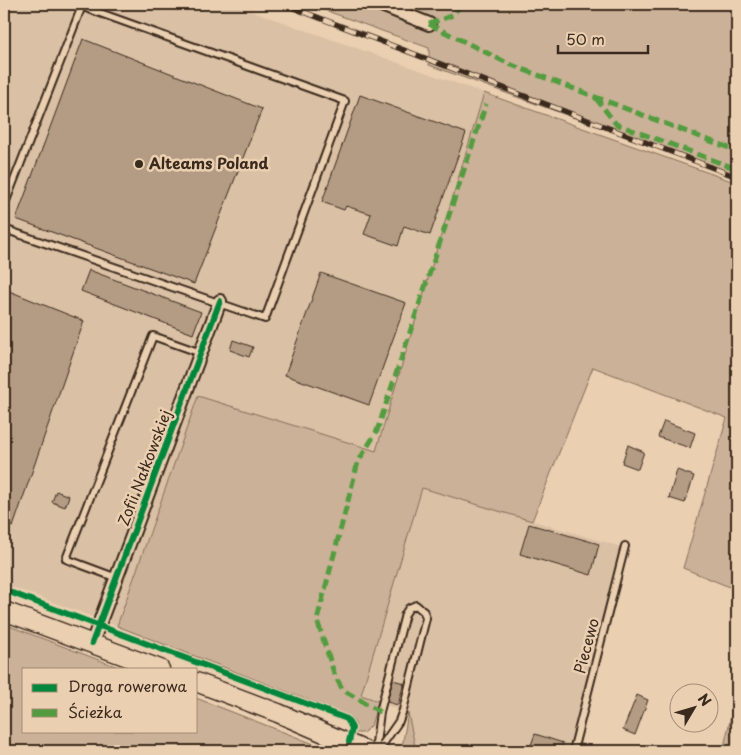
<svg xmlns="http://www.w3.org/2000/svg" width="741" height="755" viewBox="0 0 741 755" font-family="'Playpen Sans',sans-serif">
<rect width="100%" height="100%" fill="#eacfb1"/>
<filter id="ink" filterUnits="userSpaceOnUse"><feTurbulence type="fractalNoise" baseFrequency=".02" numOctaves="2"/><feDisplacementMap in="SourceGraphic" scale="10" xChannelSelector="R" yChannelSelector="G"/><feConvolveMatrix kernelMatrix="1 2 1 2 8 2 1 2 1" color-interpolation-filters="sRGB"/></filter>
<g filter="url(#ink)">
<path fill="#dac0a4" d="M4 4H231L484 93 376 452 198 396 117 626 4 584Z
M422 488 621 547 569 751H416L408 713 361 696Z"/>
<path fill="#cbb197" stroke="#836e5a" d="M308 4H737V177L429 65V48Z
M484 93 737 183V590L683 568 727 418 593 367 532 521 422 488 361 695 378 701 371 726 363 733H354L356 725 350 716 117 626 198 396 376 451Z
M4 624 123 669H24V731H196V698L332 751H4Z
M737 690V751H723Z
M408 713 416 751H403L402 747Z
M571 742 614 751H569Z"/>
<path fill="#b49c84" stroke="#3b2a1e" d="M83 39 262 109 194 284 16 219Z
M360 95 466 133 430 235 404 226 398 246 364 234 371 214 346 206 344 210 322 202Z
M89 270 201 312 193 334 81 291Z
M321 273 406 303 369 405 285 375Z
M4 289 84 321 13 527 4 523Z
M233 340 253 347 249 357 230 350Z
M664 421 695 433 690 448 658 437Z
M628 445 644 452 638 469 622 463Z
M677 470 694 476 685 503 669 498Z
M56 491 69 496 65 507 52 502Z
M529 524 599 544 591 575 520 554Z
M393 680 404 683 398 705 387 702Z
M637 695 648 700 635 735 623 730Z
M535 734 563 743 560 751H541L530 748Z"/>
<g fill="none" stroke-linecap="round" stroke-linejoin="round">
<g stroke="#3b2a1e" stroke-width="10">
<path id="lane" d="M4 206 82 6
M4 229 265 319 345 101 75 4
M117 578 66 559 153 336 201 353
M375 751 380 712 405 614 409 608 416 605 424 612 426 618 403 710 399 721 378 751
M573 751 625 546"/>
</g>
<g stroke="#3b2a1e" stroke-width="16">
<path id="street" d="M379 4 429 24
M92 643 220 301"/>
</g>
<g stroke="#3b2a1e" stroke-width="21">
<path id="secondary" d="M4 611 160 669
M196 682 278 713 366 751"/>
</g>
<use href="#lane" stroke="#eacfb1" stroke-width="6"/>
<use href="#street" stroke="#eacfb1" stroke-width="12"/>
<use href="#secondary" stroke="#eacfb1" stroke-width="18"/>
<g stroke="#3b2a1e" stroke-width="5.5">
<path id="rail" d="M283 4 737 177"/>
</g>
<use href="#rail" stroke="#eacfb1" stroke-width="4" stroke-dasharray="11" stroke-linecap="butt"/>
<path stroke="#529c3f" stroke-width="5" stroke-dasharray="10 5" stroke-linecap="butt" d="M429 24 509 64 737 151
M429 24 453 15 461 4
M595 97 616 124 737 169
M380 712 343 690 335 676 317 620 358 462 377 431 486 104"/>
<g stroke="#eacfb1" stroke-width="9">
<path id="cycleway" d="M4 590 347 719 352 728 349 742
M92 643 220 301"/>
</g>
<use href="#cycleway" stroke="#00873e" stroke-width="6"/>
</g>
</g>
<circle fill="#3b2a1e" stroke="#eacfb1" stroke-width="2" cx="139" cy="164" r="5"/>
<g text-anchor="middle" stroke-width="5" stroke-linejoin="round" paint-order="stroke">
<g font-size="15" font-weight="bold" fill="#3b2a1e" stroke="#eacfb1" text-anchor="start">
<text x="149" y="169">Alteams Poland</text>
</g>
<g font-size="15" fill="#3b2a1e" stroke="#eacfb1">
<text transform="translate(145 468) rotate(-69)" y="5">Zofii Nałkowskiej</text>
<text transform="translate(587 646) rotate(-75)" y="5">Piecewo</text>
</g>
</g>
<rect width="741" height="755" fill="none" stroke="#eacfb1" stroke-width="20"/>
<rect x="10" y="10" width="721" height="735" fill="none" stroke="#3b2a1e" stroke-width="2" filter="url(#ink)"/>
<rect x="22" y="668" width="175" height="65" fill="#eacfb1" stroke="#a48d76"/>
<rect x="32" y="684" width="25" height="8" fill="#00873e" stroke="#a48d76"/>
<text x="68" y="692" font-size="15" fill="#3b2a1e">Droga rowerowa</text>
<rect x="32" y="709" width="25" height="8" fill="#529c3f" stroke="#a48d76"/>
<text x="68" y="718" font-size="15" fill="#3b2a1e">Ścieżka</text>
<g transform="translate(694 708) rotate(52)"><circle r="24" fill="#eacfb1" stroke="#a48d76"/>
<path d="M0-4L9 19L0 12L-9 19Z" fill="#3b2a1e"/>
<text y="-8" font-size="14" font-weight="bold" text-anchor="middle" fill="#3b2a1e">N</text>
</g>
<path d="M558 45v8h90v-8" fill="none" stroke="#3b2a1e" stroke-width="2.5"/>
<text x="566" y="45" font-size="15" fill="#3b2a1e" stroke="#eacfb1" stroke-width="4" paint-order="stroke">50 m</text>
</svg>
